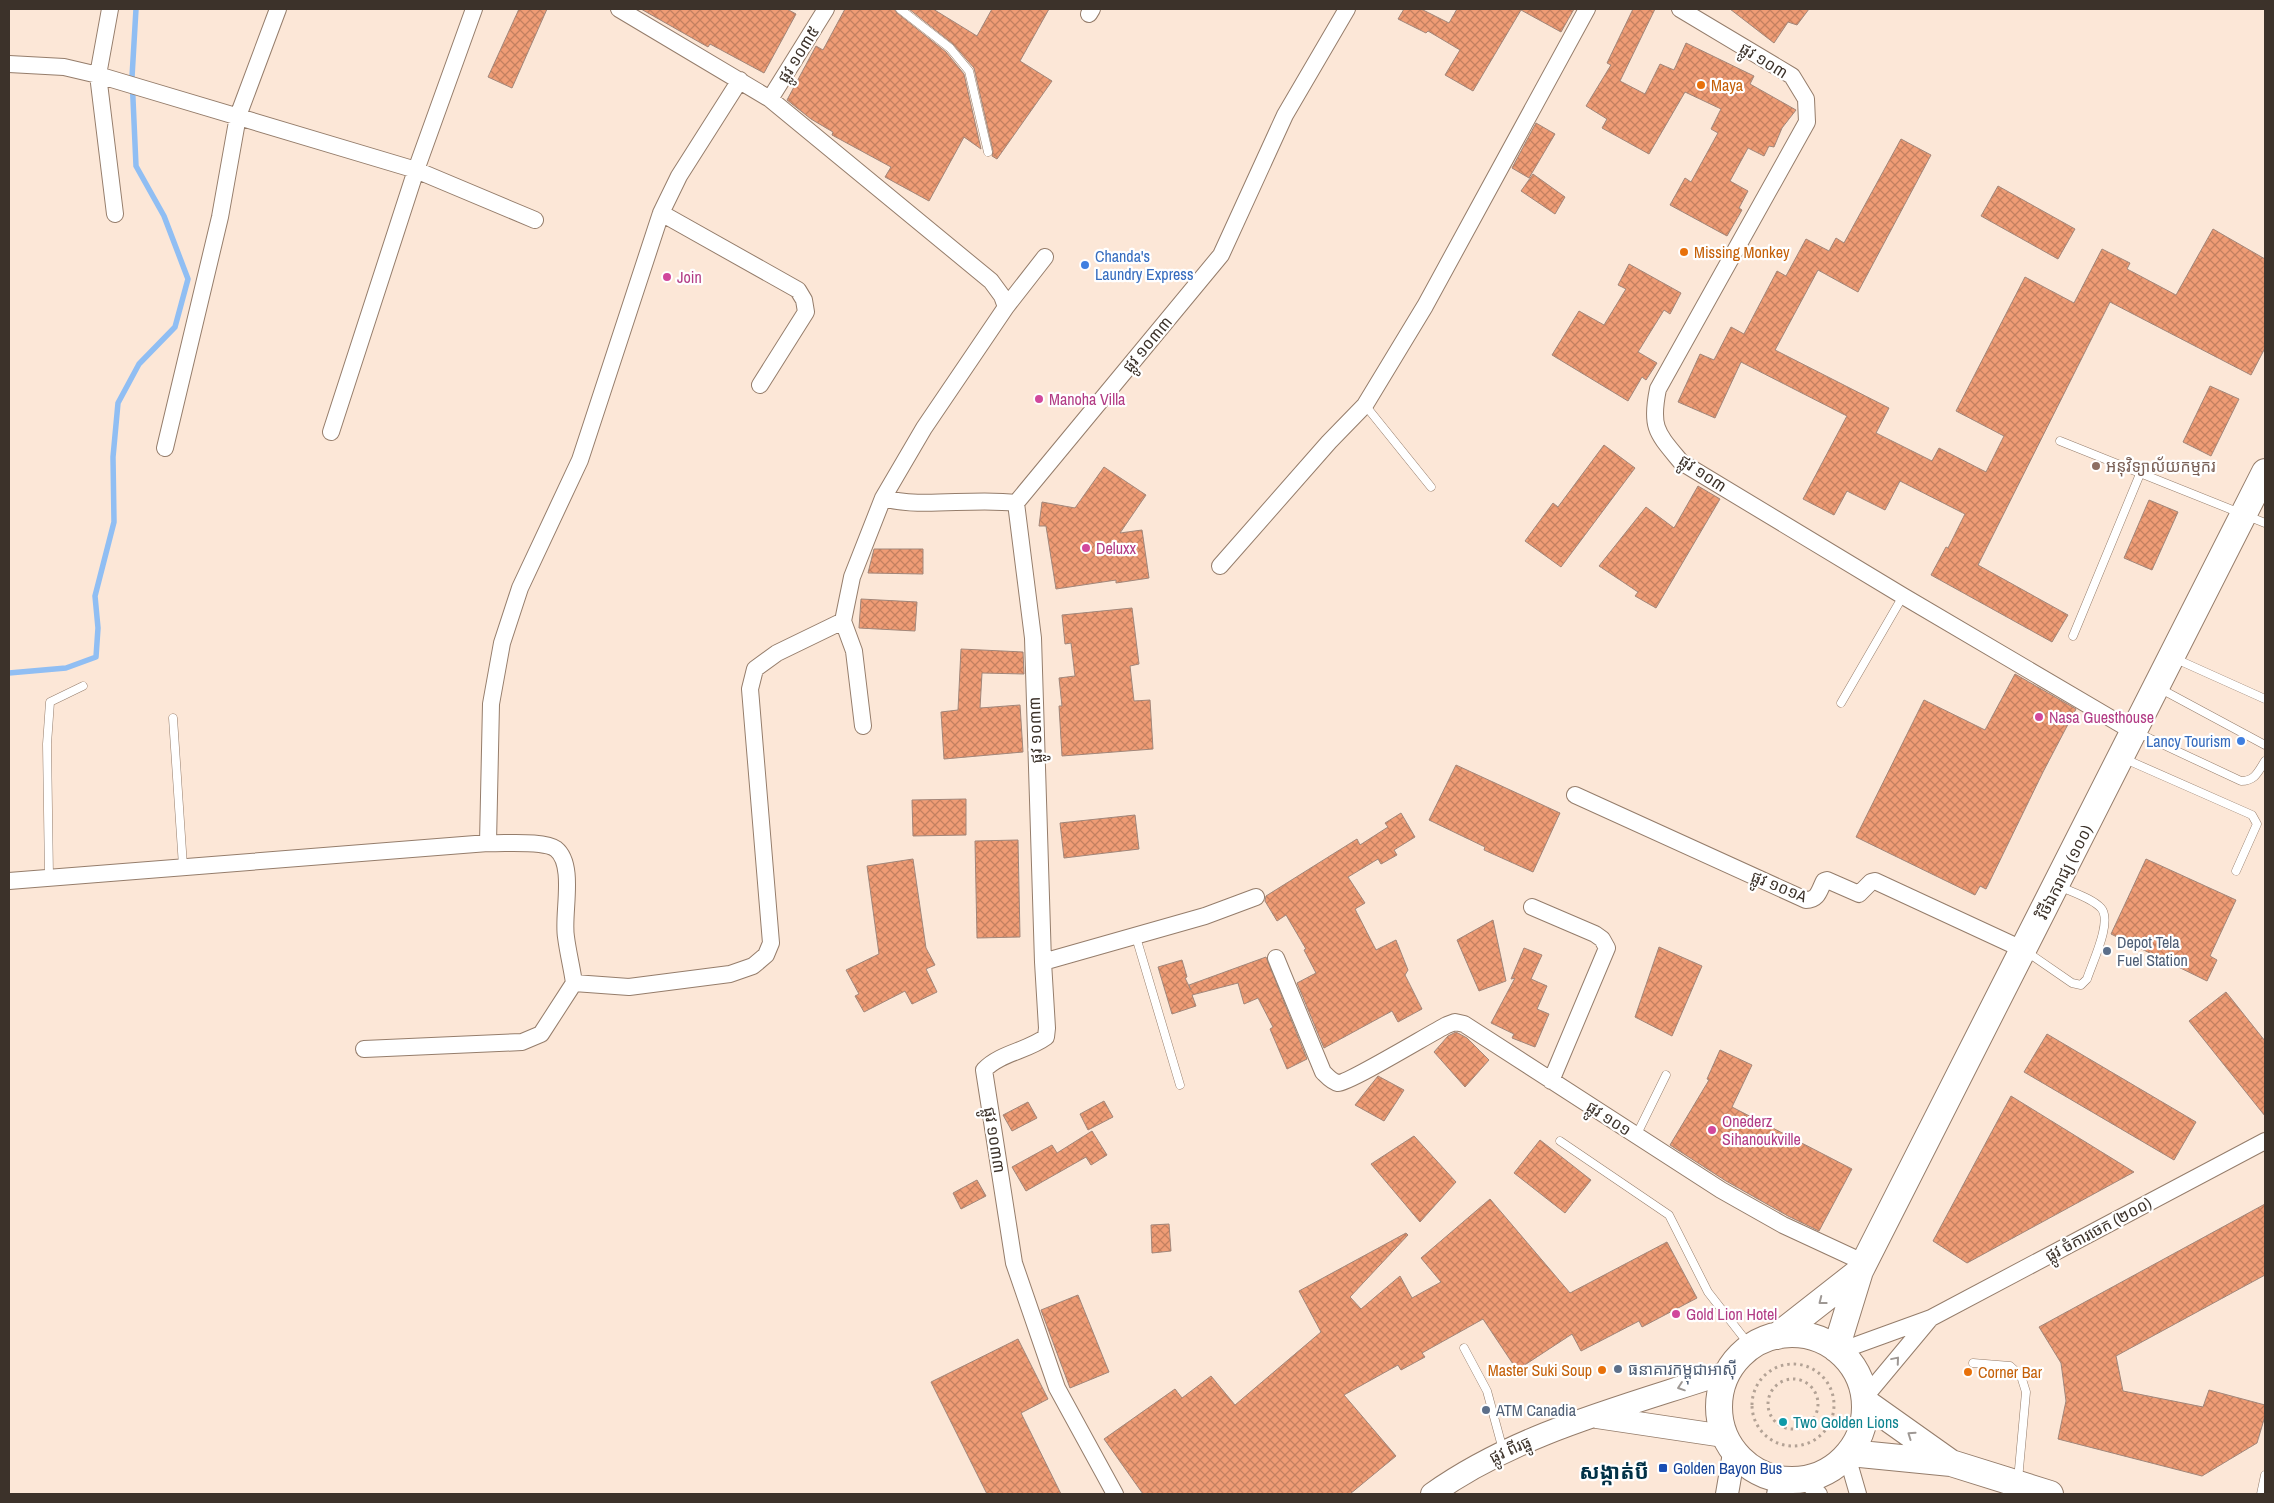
<svg xmlns="http://www.w3.org/2000/svg" width="2274" height="1503" viewBox="0 0 2274 1503" font-family="'Archivo Narrow','Noto Sans Khmer',sans-serif">
<defs>
<pattern id="building-cross-hatch" width="8" height="8" patternUnits="userSpaceOnUse" patternTransform="scale(1.25)"><rect width="8" height="8" fill="#ef9c75"/><path d="M0 0l8 8M0 8l8-8" fill="none" stroke="#c38060"/></pattern>
</defs>
<rect width="100%" height="100%" fill="#fce7d7"/>
<g fill="none" stroke-linecap="round" stroke-linejoin="round">
<path stroke="#90bef3" stroke-width="5.5" d="M9 673 66 668 96 657 98 628 95 596 114 522 113 457 118 403 139 364 175 327 188 279 164 216 136 166 132 77 136 9"/>
</g>
<path fill="url(#building-cross-hatch)" stroke="#a28679" d="M519 9H547L512 88 488 77Z
M641 9H787L796 14 764 73 710 44 708 47Z
M845 9H894L897 13 946 52 964 74 981 149 964 137 929 201 885 177 891 167 832 135 833 132 811 119 787 100 816 46 823 50Z
M909 9H933L977 36 992 9H1049L1020 61 1052 81 997 159 992 156 993 151 974 68 953 44Z
M1404 9H1421L1449 23 1457 9H1574L1561 32 1521 10 1473 91 1445 75 1460 50 1428 31 1426 33 1398 19Z
M1633 9H1655L1620 81 1645 94 1660 64 1674 70 1686 43 1754 76 1750 84 1796 110 1782 128 1774 147 1769 146 1764 156 1748 148 1730 181 1748 191 1739 208 1742 210 1727 236 1670 205 1685 178 1691 182 1718 133 1711 129 1721 109 1685 92 1649 154 1602 128 1607 119 1586 106 1611 65 1607 63Z
M1730 9H1809L1797 25 1788 22 1774 43Z
M1536 123 1555 134 1529 178 1512 168Z
M1901 139 1931 155 1858 292 1818 270 1775 350 1889 408 1876 433 1932 461 1939 448 1986 472 2004 436 1956 411 2025 277 2074 303 2102 249 2130 263 2127 269 2176 295 2213 229 2265 259V348L2251 375 2110 302 1978 565 2068 615 2052 642 1931 575 1946 547 1948 548 1965 514 1900 481 1885 510 1847 491 1834 515 1803 499 1847 416 1741 362 1715 418 1678 402 1700 354 1714 360 1731 327 1744 334 1777 271 1786 276 1806 239 1829 251 1836 238 1844 243Z
M1533 174 1565 197 1555 214 1521 191Z
M1998 186 2075 229 2058 259 1981 216Z
M1629 264 1681 293 1670 314 1664 310 1638 352 1657 363 1646 380 1642 377 1628 401 1552 355 1579 311 1604 325 1626 289 1618 285Z
M2210 386 2239 399 2211 456 2183 442Z
M1604 445 1635 468 1561 567 1525 541 1553 503 1558 507Z
M1104 467 1146 495 1120 533 1142 530 1149 578 1116 583V580L1056 589 1046 526H1039L1042 502 1075 508Z
M1698 486 1720 499 1656 608 1635 596 1638 592 1599 566 1646 507 1674 528Z
M2149 500 2178 512 2152 570 2124 558Z
M874 549H923V574L868 573Z
M861 599 917 602 915 631 859 628Z
M1132 608 1139 664 1130 666 1134 701 1150 700 1153 749 1062 756 1059 706H1062L1059 678 1075 676 1071 643 1065 644 1062 615Z
M961 649 1023 652 1024 674 982 673 980 708 1020 705 1023 752 944 759 941 712 958 710Z
M2015 674 2076 709 2043 772 1986 889 1980 886 1975 895 1856 837 1924 700 1985 730Z
M1456 765 1560 813 1533 872 1484 850 1485 847 1429 820Z
M966 799V835L913 836 912 800Z
M1401 813 1415 837 1394 850 1397 855 1381 864 1378 859 1348 877 1365 903 1355 909 1376 950 1396 940 1408 970 1405 975 1422 1009 1398 1022 1392 1011 1324 1048 1297 983 1316 973 1304 950 1306 949 1286 915 1277 921 1265 901 1266 896 1357 839 1360 845 1388 827 1385 823Z
M1135 815 1139 849 1064 858 1060 823Z
M1018 840 1020 937 977 938 975 841Z
M913 859 926 948 935 965 926 969 937 992 912 1004 905 991 864 1012 855 996 859 994 846 970 879 954 867 866Z
M2146 859 2236 900 2210 956 2217 960 2207 981 2111 934Z
M1493 920 1506 981 1479 991 1457 940Z
M1659 947 1702 966 1672 1036 1635 1017Z
M1524 948 1542 955 1531 979 1547 986 1537 1009 1549 1014 1535 1047 1512 1038 1514 1034 1491 1023 1515 978 1511 979Z
M1266 957 1307 1059 1287 1069 1270 1029 1273 1027 1258 998 1244 1004 1238 983 1192 995 1196 1006 1172 1014 1158 967 1182 960 1187 977 1185 978 1191 990 1189 985Z
M2226 992 2265 1041V1116L2189 1021Z
M1456 1032 1467 1038 1489 1060 1465 1087 1434 1052 1448 1036Z
M2047 1034 2196 1122 2174 1160 2024 1072Z
M1720 1050 1752 1065 1732 1107 1852 1169 1819 1231 1788 1216 1726 1181 1670 1145 1709 1080 1707 1079Z
M1378 1076 1404 1090 1384 1121 1355 1105Z
M2011 1096 2134 1172 1967 1263 1933 1241Z
M1104 1101 1113 1117 1088 1130 1080 1114Z
M1028 1102 1037 1118 1012 1131 1003 1115Z
M1092 1131 1107 1155 1091 1165 1086 1157 1026 1191 1012 1167 1052 1145 1057 1153Z
M1414 1136 1456 1182 1420 1222 1371 1164Z
M1540 1140 1591 1180 1565 1213 1514 1173Z
M977 1180 986 1196 961 1209 953 1193Z
M1490 1199 1570 1293 1667 1242 1697 1298 1642 1327 1639 1321 1581 1351 1572 1334 1517 1370 1483 1319 1422 1353 1425 1357 1401 1370 1398 1365 1344 1395 1396 1456 1350 1494H1143L1104 1439 1175 1389 1182 1398 1211 1376 1235 1405 1321 1332 1299 1291 1406 1233 1408 1235 1350 1297 1361 1309 1400 1276 1412 1298 1441 1282 1421 1258Z
M2265 1204V1275L2116 1356 2123 1391 2203 1407 2209 1390 2265 1405V1416L2257 1443 2202 1476 2058 1439 2066 1401 2061 1363 2039 1327Z
M1169 1224 1171 1251 1152 1253 1151 1225Z
M1078 1295 1109 1372 1070 1388 1041 1310Z
M1018 1339 1048 1399 1021 1413 1061 1494H987L931 1382Z"/>
<g fill="none" stroke-linecap="round" stroke-linejoin="round">
<g stroke="#957d6b" stroke-width="9">
<path id="lane" d="M900 9 950 48 969 71 988 152
M1365 405 1431 487
M2060 441 2265 523
M2073 636 2140 474
M2176 659 2265 699
M2159 688 2265 745
M1841 703 1903 596
M173 718 183 866
M2136 732 2241 781C2255 781 2258 772 2265 761
M2125 759 2252 815 2257 824 2236 871
M49 876 47 744 50 702 83 686
M1136 937 1180 1085
M2027 952 2072 983 2081 985 2087 979C2092 963 2113 921 2101 908 2092 898 2071 892 2059 886
M1636 1136 1666 1075
M1560 1141 1669 1215 1708 1292 1751 1347
M1464 1348 1487 1391 1503 1450
M1973 1363 2010 1366 2021 1376 2026 1392 2018 1480
M2261 1494 2265 1475"/>
</g>
<g stroke="#957d6b" stroke-width="18">
<path id="street" d="M110 9 98 75 115 214
M619 9 770 99 991 281 1002 296 1006 307
M1680 9 1792 76 1806 99 1807 122 1658 389C1650 428 1657 433 1681 462L1903 596 2134 732
M1089 14 1092 9
M9 64 64 67 98 75 416 170 535 220
M770 99 826 9
M661 213 798 290 804 300 806 312 760 385
M331 432 416 170 474 9
M165 448 220 217 238 116 278 9
M883 498C921 509 973 497 1016 503
M1220 566 1329 442 1365 405 1425 306 1587 9
M863 726 854 651 843 621 852 577 883 498 924 428 1006 307 1045 257
M1575 795 1806 900C1818 900 1819 891 1824 881L1827 880 1859 894 1871 882 1875 881 2024 950
M488 843 491 704 502 643 520 588 580 460 661 213 679 176 740 80
M9 881 488 843C503 844 544 840 556 849 576 865 562 915 566 937 568 953 572 968 574 983L541 1034 522 1042 364 1049
M1532 907 1595 934 1602 939 1607 948 1551 1081
M1276 958 1323 1072C1327 1076 1332 1082 1338 1083 1349 1083 1431 1033 1447 1025L1455 1022 1464 1024 1721 1190 1783 1225 1865 1263
M1043 962 1205 916 1256 897
M574 983 629 987 730 974 753 966 766 955 771 943 750 689 755 669 777 653 843 621
M1840 1351 1931 1318 2265 1141
M1865 1397 1930 1319
M1847 1456 1858 1494
M1804 1480 1819 1494
M1115 1494 1057 1388 1014 1263 984 1070C1000 1053 1027 1051 1046 1037L1047 1028 1043 962 1033 638 1016 503 1221 255 1285 115 1347 9"/>
</g>
<g stroke="#957d6b" stroke-width="24">
<path id="secondary" d="M1597 1417 1724 1436
M1432 1494C1519 1432 1627 1406 1728 1372
M1727 1494 1734 1453
M1778 1494 1789 1481"/>
</g>
<g stroke="#957d6b" stroke-width="28">
<path id="primary" d="M1719 1407a73 73 0 1 1 146 0a73 73 0 1 1-146 0Z
M1777 1336 1860 1271
M1836 1349 1860 1271 2265 472
M1865 1402 1951 1463
M1850 1453 1951 1463 2050 1494"/>
</g>
<path stroke="#b3a295" stroke-width="3" stroke-dasharray="2.5 4" stroke-linecap="butt" d="M1752 1405a41 41 0 1 1 82 0a41 41 0 1 1-82 0Z
M1768 1404a25 25 0 1 1 50 0a25 25 0 1 1-50 0Z"/>
<use href="#lane" stroke="#fff" stroke-width="8"/>
<use href="#street" stroke="#fff" stroke-width="16"/>
<use href="#secondary" stroke="#fff" stroke-width="22"/>
<use href="#primary" stroke="#fff" stroke-width="26"/>
</g>
<defs><path id="oneway-chevron" d="M-2-3.5L2.5 0L-2 3.5" fill="none" stroke-width="1.6" stroke-linecap="round" stroke-linejoin="round" transform="scale(1.25)"/></defs>
<g stroke="#9e9894">
<use href="#oneway-chevron" transform="translate(1822 1301) rotate(142)"/>
<use href="#oneway-chevron" transform="translate(1896 1360) rotate(-50)"/>
<use href="#oneway-chevron" transform="translate(1681 1387) rotate(161)"/>
<use href="#oneway-chevron" transform="translate(1911 1435) rotate(-145)"/>
</g>
<g fill="#e8710a" stroke="#fff" stroke-width="2">
<circle cx="1701" cy="85" r="5"/>
<circle cx="1684" cy="252" r="5"/>
<circle cx="1602" cy="1370" r="5"/>
<circle cx="1968" cy="1372" r="5"/>
</g>
<g fill="#3f7fe0" stroke="#fff" stroke-width="2">
<circle cx="1085" cy="265" r="5"/>
<circle cx="2241" cy="741" r="5"/>
</g>
<g fill="#d1479c" stroke="#fff" stroke-width="2">
<circle cx="667" cy="277" r="5"/>
<circle cx="1039" cy="399" r="5"/>
<circle cx="1086" cy="548" r="5"/>
<circle cx="2039" cy="717" r="5"/>
<circle cx="1712" cy="1130" r="5"/>
<circle cx="1676" cy="1314" r="5"/>
</g>
<circle fill="#8d6e63" stroke="#fff" stroke-width="2" cx="2096" cy="466" r="5"/>
<g fill="#5c6f8a" stroke="#fff" stroke-width="2">
<circle cx="2107" cy="951" r="5"/>
<circle cx="1618" cy="1369" r="5"/>
<circle cx="1486" cy="1410" r="5"/>
</g>
<circle fill="#0f9aa8" stroke="#fff" stroke-width="2" cx="1783" cy="1422" r="5"/>
<rect fill="#1a4fb4" stroke="#fff" stroke-width="2" x="1658" y="1463" width="10" height="10" rx="2.5"/>
<g text-anchor="middle" stroke-width="4.5" stroke-linejoin="round" paint-order="stroke">
<g font-size="16" fill="#3c322a" stroke="#fff">
<text transform="translate(798 54) rotate(-58)" y="6">ផ្លូវ ១០៣៥</text>
<text transform="translate(1764 60) rotate(32)" y="6">ផ្លូវ ១០៣</text>
<text transform="translate(1147 344) rotate(-50)" y="6">ផ្លូវ ១០៣៣</text>
<text transform="translate(1703 473) rotate(34)" y="6">ផ្លូវ ១០៣</text>
<text transform="translate(1035 730) rotate(-92)" y="6">ផ្លូវ ១០៣៣</text>
<text transform="translate(2064 872) rotate(-63)" y="6">វិថីឯករាជ្យ (១០០)</text>
<text transform="translate(1779 886) rotate(22)" y="6">ផ្លូវ ១០១A</text>
<text transform="translate(1609 1118) rotate(33)" y="6">ផ្លូវ ១០១</text>
<text transform="translate(995 1140) rotate(81)" y="6">ផ្លូវ ១០៣៣</text>
<text transform="translate(2098 1229) rotate(-28)" y="6">ផ្លូវ ចំការចេក (២០០)</text>
<text transform="translate(1510 1449) rotate(-24)" y="6">ផ្លូវ ពីរធ្នូ</text>
</g>
<g font-size="16" fill="#c56008" stroke="#fff" text-anchor="start">
<text x="1711" y="91">Maya</text>
<text x="1694" y="258">Missing Monkey</text>
<text x="1592" y="1376" text-anchor="end">Master Suki Soup</text>
<text x="1978" y="1378">Corner Bar</text>
</g>
<g font-size="16" fill="#366cbe" stroke="#fff" text-anchor="start">
<text x="1095" y="262">Chanda's<tspan x="1095" dy="18">Laundry Express</tspan></text>
<text x="2231" y="747" text-anchor="end">Lancy Tourism</text>
</g>
<g font-size="16" fill="#b23c85" stroke="#fff" text-anchor="start">
<text x="677" y="283">Join</text>
<text x="1049" y="405">Manoha Villa</text>
<text x="1096" y="554">Deluxx</text>
<text x="2049" y="723">Nasa Guesthouse</text>
<text x="1722" y="1127">Onederz<tspan x="1722" dy="18">Sihanoukville</tspan></text>
<text x="1686" y="1320">Gold Lion Hotel</text>
</g>
<g font-size="16" fill="#785e54" stroke="#fff" text-anchor="start">
<text x="2106" y="472">អនុវិទ្យាល័យកម្មករ</text>
</g>
<g font-size="16" fill="#4e5e75" stroke="#fff" text-anchor="start">
<text x="2117" y="948">Depot Tela<tspan x="2117" dy="18">Fuel Station</tspan></text>
<text x="1628" y="1375">ធនាគារកម្ពុជាអាសុី</text>
<text x="1496" y="1416">ATM Canadia</text>
</g>
<g font-size="16" fill="#0d838f" stroke="#fff" text-anchor="start">
<text x="1793" y="1428">Two Golden Lions</text>
</g>
<g font-size="16" fill="#164399" stroke="#fff" text-anchor="start">
<text x="1673" y="1474">Golden Bayon Bus</text>
</g>
<g font-size="21" font-weight="bold" fill="#023247" stroke="#fff">
<text x="1614" y="1479">សង្កាត់បី</text>
</g>
</g>
<rect width="2274" height="1503" fill="none" stroke="#3c322a" stroke-width="20"/>
</svg>
